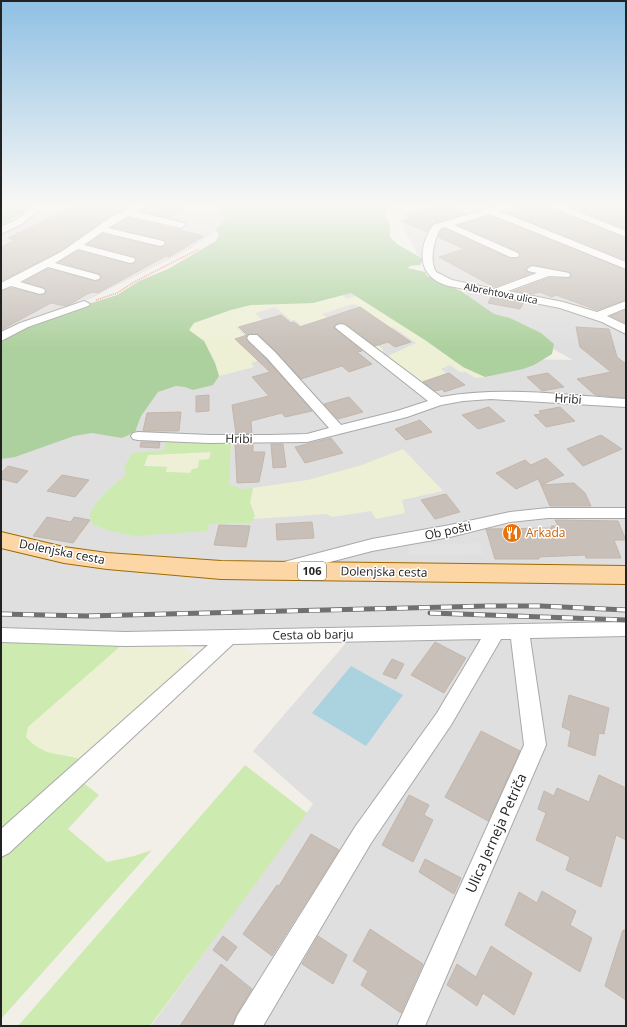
<svg xmlns="http://www.w3.org/2000/svg" width="627" height="1027" viewBox="0 0 627 1027" font-family="'Open Sans',sans-serif">
<rect width="100%" height="100%" fill="#f2efe9"/>
<path fill="#e0dfdf" d="M4 204H252L190 249 1 343V206Z
M396 204H626V1026H151L313 804 253 751 357 630 35 632 1 630V449L155 390 216 328 281 302 353 291 462 358 573 360 469 302 464 286 439 276 421 261 392 206Z"/>
<path fill="#eef0d5" d="M342 295 347 299 356 296 425 340 463 367 485 377 475 378 466 372H460L450 365 441 369 446 373 419 382 386 357 416 343 393 327 364 336 383 349V352L379 353 350 331 348 327 374 317 359 306 353 304 322 314 331 321 322 325 317 321 301 325 295 320H291L275 307 255 313 262 320 236 327 267 357 251 363 254 367 219 376 215 363 204 341 189 330 194 323 231 310 251 305 313 303Z
M403 449 443 491 402 500 405 513 376 519 371 511 332 517 327 514 253 519 255 516 250 502 253 488 308 480 362 465Z
M211 452 209 459 191 473 165 472 167 467 144 466 148 455Z
M123 644 178 646 187 649 192 655 187 663 83 760 73 757 60 756 49 753 34 746 26 737 28 727Z"/>
<path fill="#cdebb0" fill-rule="evenodd" d="M166 441 231 443 229 485 243 489 253 488 250 502 255 516 251 523 209 524 208 531 135 536 107 530 92 524C92 521 90 517 90 515 92 503 117 482 126 475L124 468 132 453 158 451 165 449ZM211 452 209 459 199 460 198 468 192 469 190 473 166 472 167 467 144 466 148 455Z
M1 639 123 644 28 727 26 737C45 758 60 752 83 760L1 834Z
M245 765 307 813 254 886 150 1026H18Z
M81 781 99 795 68 829 107 862 134 856 152 850 1 1019V855Z"/>
<path fill="#add19e" d="M1 204H39L1 225Z
M215 204H394L385 214 390 226V237L397 244 423 259 420 265 410 266 408 268 425 272 427 276 461 291 494 314 510 318 541 333 554 344 552 354 534 365 523 369 485 377 463 367 425 340 351 293 313 303 251 305 231 310 194 323 189 330 204 341 215 363 219 376 213 385 193 390 185 387 176 386 158 392 141 416 135 432 122 438 92 433 74 436 15 457 1 459V340L30 325 63 312 117 295 139 281 168 269 216 241 219 234 215 230 226 219 213 206Z"/>
<path fill="#e2e2e2" d="M480 543 483 554 409 555 408 545Z"/>
<path fill="#aad3df" d="M351 666 403 695 366 746 312 713Z"/>
<path fill="#c7bfb8" stroke="#c4b6ab" d="M79 204H109L129 207 110 216 60 251 1 281V247L15 240 8 238Z
M152 204H188L179 209 184 210 169 218 140 211Z
M536 204H544L626 238V260L507 213Z
M563 204H581L597 209 614 204 626 208V229Z
M444 205 465 214 433 224 427 232 402 221 410 218 405 215Z
M491 216 626 270V300L597 310 556 295 552 297 540 292 532 294 514 291 549 278H569L571 276 569 272 532 265 526 269 528 272 532 273 494 287 439 257 464 249 438 237 441 230 445 229 509 258H519L520 254 519 252 458 225Z
M128 218 204 236 169 257 166 256 98 293 93 292 87 294 71 304 65 306 51 303 1 330V291L11 288 40 295 44 294 46 292 44 288 24 282 48 269 95 281 100 280 101 276 99 274 59 262 78 251 130 264 135 263 136 259 134 257 87 244 102 234 160 247 166 244 163 240 112 227Z
M492 296 524 302 520 309 488 303Z
M360 307 411 342 395 347 388 342 375 346 346 324H337L334 328 362 351 357 352 372 364 349 372 342 366 301 379 258 334 247 335 239 327 281 315 291 323 294 322 300 327Z
M626 310V323L611 316Z
M576 327 609 329 617 357 626 364V398L595 395 577 379 611 372 580 347Z
M247 335 246 339 248 342 266 359 312 411 285 417 282 413 251 421 252 434H236L232 405 269 396 252 377 270 372 235 339Z
M449 373 465 385 444 392 443 389 435 391 423 382Z
M548 373 564 387 542 391 527 377Z
M209 395V411L196 412V396Z
M349 397 363 412 338 419 324 404Z
M489 407 505 421 478 429 462 415Z
M560 407 575 421 546 427 534 415 541 414 539 411Z
M181 412 179 431H143L147 413Z
M420 420 432 432 406 440 395 429Z
M601 435 622 449 583 466 567 449Z
M331 438 343 453 305 463 295 447Z
M141 442H160L159 448 140 447Z
M235 444H253V452H265L259 482 237 483Z
M271 444H283L286 467 273 468Z
M546 458 564 475 541 485 538 479 516 489 496 473 525 460 531 465Z
M8 466 28 471 17 483 1 479V473Z
M62 475 89 480 75 497 47 491Z
M574 483 585 493 591 506H550L541 485Z
M446 494 460 512 435 519 421 500Z
M47 517 71 522 74 517 90 520 73 543 33 536Z
M555 520 618 521 626 540H614L621 558H586L585 555 539 557V559H495L486 529 552 528 551 526H558Z
M312 522 314 538 277 540 276 524Z
M219 525 250 526 246 547 214 545Z
M435 642 466 658 444 693 411 675Z
M392 659 404 664 396 679 383 674Z
M569 695 609 708 604 734 599 733 595 756 568 746 571 731 562 727Z
M481 731 520 751 488 821 445 797Z
M599 775 626 788V840L616 835 601 887 566 870 570 857 536 840 546 813 538 809 544 791 554 796 557 788 589 802Z
M409 795 429 805 424 815 433 820 413 862 382 845Z
M311 834 339 850 272 956 243 934 277 885 279 886Z
M425 859 461 878 454 894 419 872Z
M542 891 576 911 570 925 592 938 580 972 505 925 519 892 537 903Z
M370 929 423 964 401 1013 361 985 368 971 353 961Z
M623 930H626V1000L605 986Z
M223 936 237 947 227 961 213 950Z
M318 936 347 955 333 984 302 964Z
M491 946 532 973 514 1015 483 993 477 1006 447 985 457 964 476 977Z
M221 964 252 989 236 1015 232 1026H180Z"/>
<g fill="none" stroke-linecap="round" stroke-linejoin="round">
<g stroke="#a9a9a9" stroke-width="2">
<path id="street" d="M36 204H46L22 224 1 234V227L16 220Z
M139 204H151L136 212 184 223 186 225 181 228 128 216 108 228 163 241 165 243 163 245 160 246 102 232 84 245 134 258 135 260 134 262 130 263 78 249 55 263 99 275 100 277 99 279 95 280 48 267 20 282 44 289 45 291 44 293 40 294 11 286 1 290V283L61 252 111 217Z
M504 204H519L499 211 626 262V269L490 214 454 225 518 253 519 255 518 257H510L445 227 440 229C434 241 429 260 436 272L452 280 494 289 537 273 528 271 527 269 532 266 569 273 570 275 569 277 549 276 508 291 563 302 597 312 626 301V308L607 316 626 325V334L602 322 560 308 449 286C417 278 417 249 433 225Z
M545 204H558L626 231V237Z
M84 301 90 304 88 306 28 327 1 341V332L20 323Z
M341 324 345 325 441 397C501 386 565 395 626 399V407L491 399 463 401 441 405 407 417 307 442 209 443 138 440 133 439 131 436 133 433 138 432 209 435H270L307 434 329 428 267 358 249 341 247 338 249 335H257L275 352 341 425 397 411 428 401 337 329 335 327 337 325Z
M548 508H626V518H548L510 522 450 537 372 551 284 574 278 572 275 568 278 564 284 562 372 539 450 525 510 512Z
M626 622V636L530 638 546 745 425 1026H397L524 745 511 639H501L451 725 371 843 263 1026H233L237 1016 355 827 437 713 481 639 233 644 9 853 1 857V829L208 645 125 646 1 642V628L125 632Z"/>
</g>
<g stroke="#a06b00" stroke-width="2">
<path id="primary" d="M1 532 64 547 107 553 221 561 626 566V584L221 579 107 569 64 563 1 548Z"/>
</g>
<path stroke="#fa8072" stroke-width="1.5" stroke-dasharray="1 1" stroke-linecap="butt" d="M96 300 117 293 134 282 199 249"/>
<use href="#street" fill="#fff" fill-rule="evenodd"/>
<use href="#primary" fill="#fcd6a4" fill-rule="evenodd"/>
<g stroke="#707070" stroke-width="5">
<path id="rail" d="M430 613 626 620
M1 614 86 616 488 606H541L626 610"/>
</g>
<use href="#rail" stroke="#fff" stroke-width="3.5" stroke-dasharray="11" stroke-linecap="butt"/>
</g>
<linearGradient id="sky" x2="0" y2="1"><stop stop-color="#8fc0e4"/><stop offset="0.59" stop-color="#f9f8f5"/><stop offset="1" stop-color="#f9f8f5" stop-opacity="0"/></linearGradient>
<rect width="627" height="348" fill="url(#sky)"/>
<defs>
<g id="restaurant-disc" transform="scale(1)"><circle r="9.5" fill="#e8710a" stroke="#fff"/><path d="M-5-6h1v4h1v-4h1v4h1v-4h1v5L-1.5 .5V6h-2V.5L-5-1ZM5-6V6H3V1.5H1.5Q1.5-4 5-6Z" fill="#fff"/></g>
</defs>
<g fill-rule="evenodd">
<use href="#restaurant-disc" x="512" y="533"/>
</g>
<g text-anchor="middle" stroke-width="3" stroke-linejoin="round" paint-order="stroke">
<g font-size="10" fill="#222" stroke="#fff">
<text transform="translate(501 293) rotate(11)" y="4">Albrehtova ulica</text>
</g>
<rect fill="#fff" stroke="#646464" stroke-width="1" x="298" y="562" width="28" height="18" rx="3"/>
<g font-size="11" font-weight="bold" fill="#222">
<text x="312" y="575">106</text>
</g>
<g font-size="12" fill="#222" stroke="#fff">
<text transform="translate(568 399) rotate(4)" y="4">Hribi</text>
<text transform="translate(239 439) rotate(1)" y="4">Hribi</text>
<text transform="translate(448 531) rotate(-12)" y="4">Ob pošti</text>
<text transform="translate(62 552) rotate(11)" y="4">Dolenjska cesta</text>
<text transform="translate(384 572) rotate(1)" y="4">Dolenjska cesta</text>
<text transform="translate(313 635) rotate(-1)" y="4">Cesta ob barju</text>
</g>
<g font-size="12" fill="#c56008" stroke="#fff" text-anchor="start">
<text x="526" y="537">Arkada</text>
</g>
<g font-size="14" fill="#222" stroke="#fff">
<text transform="translate(496 833) rotate(-66)" y="5">Ulica Jerneja Petriča</text>
</g>
</g>
<rect width="627" height="1027" fill="none" stroke="#222222" stroke-width="4"/>
</svg>
